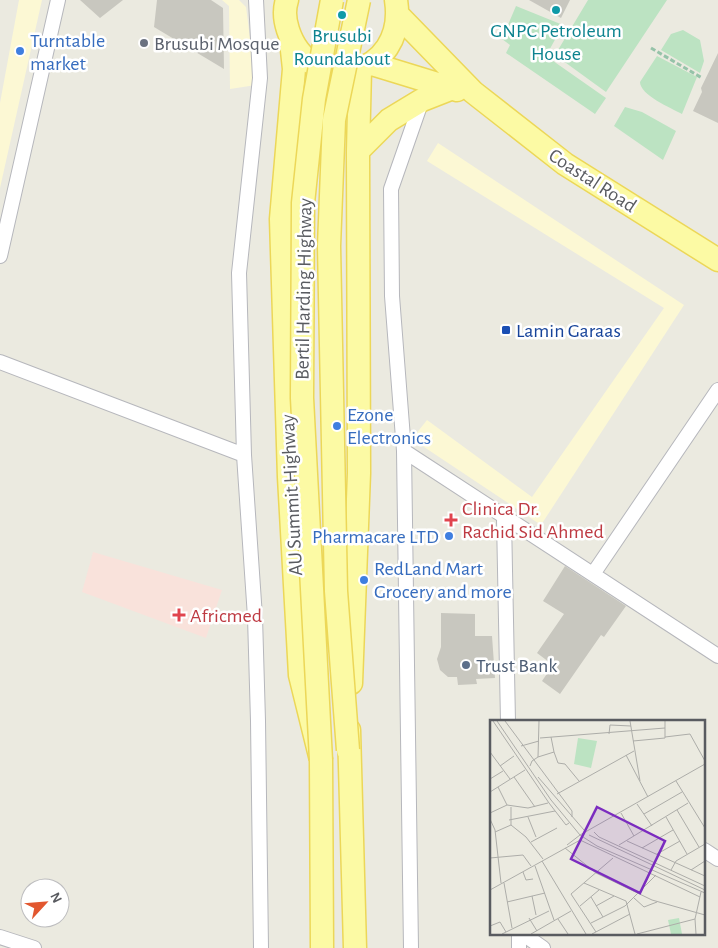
<svg xmlns="http://www.w3.org/2000/svg" width="718" height="948" viewBox="0 0 718 948" font-family="'Alegreya Sans',sans-serif">
<rect width="100%" height="100%" fill="#ebeae0"/>
<path fill="#fcf8d4" d="M19 0H42L0 188V103Z
M222 0H239L246 7 256 85 230 89 229 6Z
M438 143 684 305 541 525 412 439 427 420 532 497 664 308 427 161Z"/>
<path fill="#f9e2db" d="M93 552 222 590 206 638 82 592Z"/>
<path fill="#bce3c2" d="M588 0H667L606 92 555 55Z
M516 6 563 25 546 56 606 98 595 114 506 53 510 45 502 39Z
M683 30 700 40 704 61 700 73 661 50 671 34Z
M657 56 697 77 682 114C671 108 640 95 640 82Z
M625 107 642 112 676 131 663 160 614 126Z"/>
<path fill="#c8c7bf" d="M80 0H123L100 18Z
M157 0H211L223 8 224 69 154 27Z
M529 0H570L561 18Z
M718 53V123L693 111 702 92 701 88Z
M565 566 626 606 604 637 601 635 560 694 542 681 553 665 537 653 564 614 543 601Z
M441 613 475 614V636H492L495 678 476 679 477 684 458 685 457 677H448L440 670 437 659 441 647Z"/>
<g fill="none" stroke-linecap="round" stroke-linejoin="round">
<g stroke="#b6b7bc" stroke-width="16">
<path id="street" d="M256 0 260 78 239 273 244 455 255 617 258 721 261 948
M0 256 58 0
M0 362 244 455
M404 451 718 656
M504 519 508 722
M593 574 718 390
M704 850 718 859
M519 934V948
M523 934 543 948
M0 937 34 948
M411 948 404 451 392 296 391 189 422 100"/>
</g>
<g stroke="#ecd758" stroke-width="25">
<path id="primary" d="M287 0C284 9 285 21 288 30 310 99 408 78 396 0
M399 16 473 92 565 164 718 260
M291 41 294 69 281 219 289 477 300 675 321 760 322 948
M372 64 457 90
M358 151 389 120 422 100 450 89
M351 683 359 473 358 151 360 70
M349 730 355 948"/>
</g>
<path stroke="#96c3a9" stroke-width="3" stroke-dasharray="5 2.5" stroke-linecap="butt" d="M651 48 702 78"/>
<use href="#street" stroke="#fff" stroke-width="14"/>
<use href="#primary" stroke="#fcfaa4" stroke-width="22"/>
<g stroke="#ecd758" stroke-width="25" stroke-linecap="butt">
<path id="primary-bridge" d="M348 750 336 591 329 246 334 120 359 0
M321 760 302 398 303 203 314 99 332 0"/>
</g>
<use href="#primary-bridge" stroke="#fcfaa4" stroke-width="22"/>
</g>
<g fill="#0f9aa8" stroke="#fff" stroke-width="2">
<circle cx="556" cy="10" r="5"/>
<circle cx="342" cy="15" r="5"/>
</g>
<circle fill="#6b7280" stroke="#fff" stroke-width="2" cx="144" cy="43" r="5"/>
<g fill="#3f7fe0" stroke="#fff" stroke-width="2">
<circle cx="20" cy="51" r="5"/>
<circle cx="337" cy="426" r="5"/>
<circle cx="449" cy="536" r="5"/>
<circle cx="364" cy="580" r="5"/>
</g>
<rect fill="#1a4fb4" stroke="#fff" stroke-width="2" x="501" y="325" width="10" height="10" rx="2.5"/>
<g fill="#e0444e" stroke="#fff" stroke-width="2">
<path d="M448.5 512.5h5v5h5v5h-5v5h-5v-5h-5v-5h5z"/>
<path d="M176.5 607.5h5v5h5v5h-5v5h-5v-5h-5v-5h5z"/>
</g>
<circle fill="#5c6f8a" stroke="#fff" stroke-width="2" cx="466" cy="665" r="5"/>
<g text-anchor="middle" stroke-width="5" stroke-linejoin="round" paint-order="stroke">
<g font-size="20" fill="#0d838f" stroke="#fff">
<text x="556" y="37">GNPC Petroleum<tspan x="556" dy="23">House</tspan></text>
<text x="342" y="42">Brusubi<tspan x="342" dy="23">Roundabout</tspan></text>
</g>
<g font-size="20" fill="#366cbe" stroke="#fff" text-anchor="start">
<text x="30" y="47">Turntable<tspan x="30" dy="23">market</tspan></text>
<text x="347" y="421">Ezone<tspan x="347" dy="23">Electronics</tspan></text>
<text x="439" y="543" text-anchor="end">Pharmacare LTD</text>
<text x="374" y="575">RedLand Mart<tspan x="374" dy="23">Grocery and more</tspan></text>
</g>
<g font-size="20" fill="#5b616d" stroke="#fff" text-anchor="start">
<text x="154" y="50">Brusubi Mosque</text>
</g>
<g font-size="20" fill="#595b60" stroke="#fff">
<text transform="translate(593 180) rotate(33)" y="7">Coastal Road</text>
<text transform="translate(303 289) rotate(-89)" y="7">Bertil Harding Highway</text>
<text transform="translate(291 495) rotate(-93)" y="7">AU Summit Highway</text>
</g>
<g font-size="20" fill="#164399" stroke="#fff" text-anchor="start">
<text x="516" y="337">Lamin Garaas</text>
</g>
<g font-size="20" fill="#be3a42" stroke="#fff" text-anchor="start">
<text x="462" y="515">Clinica Dr.<tspan x="462" dy="23">Rachid Sid Ahmed</tspan></text>
<text x="190" y="622">Africmed</text>
</g>
<g font-size="20" fill="#4e5e75" stroke="#fff" text-anchor="start">
<text x="476" y="672">Trust Bank</text>
</g>
</g>
<g transform="translate(490 720)">
<rect width="215" height="215" fill="#ebeae0"/>
<path d="M88 18 107 21 101 48 84 44ZM189 198 192 214H181L178 200Z" fill="#bce3c2"/>
<path fill="none" stroke="#adada9" stroke-width="1" d="M3 1 59 83 76 105 79 103M7 1 61 80 90 115 77 125M15 1 82 91V97M140 1 150 61M119 14 120 5 141 6M175 17 200 14 215 41M50 18 175 8M143 21 175 18V1M31 26 49 21M0 32 20 59M64 32 68 43 75 44 89 61M136 35 158 77M48 37 64 32 61 17M215 44 90 115 107 126 215 173M10 46 24 36M40 46 42 41 48 37 49 1M24 57 45 87M48 57 94 110M0 59 13 51M186 61 215 108M8 67 17 85M0 72 35 50M67 74 144 31M147 84 162 106M21 87V105L36 117 53 139M187 90 209 127M0 93 17 85 38 88 58 83M131 93 144 116M154 94 192 72M38 97 46 117M176 97 197 134M0 99 5 110 11 163M19 100 65 91M5 112 21 105M104 112 109 117 215 166M99 115 215 170M90 120 210 177M137 121 215 156M41 122 67 108M129 125 198 83M75 128 106 153 162 180 215 195M152 128 183 110M167 134 190 121M0 138 33 135 41 146M52 141 96 214M45 146 64 200M181 150 186 141 215 124M201 150 215 141M33 152 36 160 43 159M14 163 22 208M94 163 136 181 145 214M0 170 92 119M42 176 46 195M101 177 113 197M144 178 154 187 167 182M17 182 55 173M90 186 109 170M106 186 124 176M39 198 47 211M68 199 78 214M101 203 135 186 166 155M0 206 10 202 16 212M106 212 81 174 123 138M12 214 59 191M41 214 81 191M102 214 140 194M147 214 205 199M206 214 205 199 211 172"/>
<path fill="#7b2cbf" fill-opacity="0.15" stroke="#7b2cbf" stroke-width="2.5" d="M107 87 175 121 150 173 81 139Z"/>
<rect width="215" height="215" fill="none" stroke="#595b60" stroke-width="2.5"/>
</g>
<g transform="translate(45 903) rotate(64)"><circle r="24" fill="#ffffff" stroke="#bdbdbf"/>
<path d="M0-4L9 19L0 12L-9 19Z" fill="#e2572f"/>
<text y="-8" font-size="14" font-weight="bold" text-anchor="middle" fill="#595b60">N</text>
</g>
</svg>
